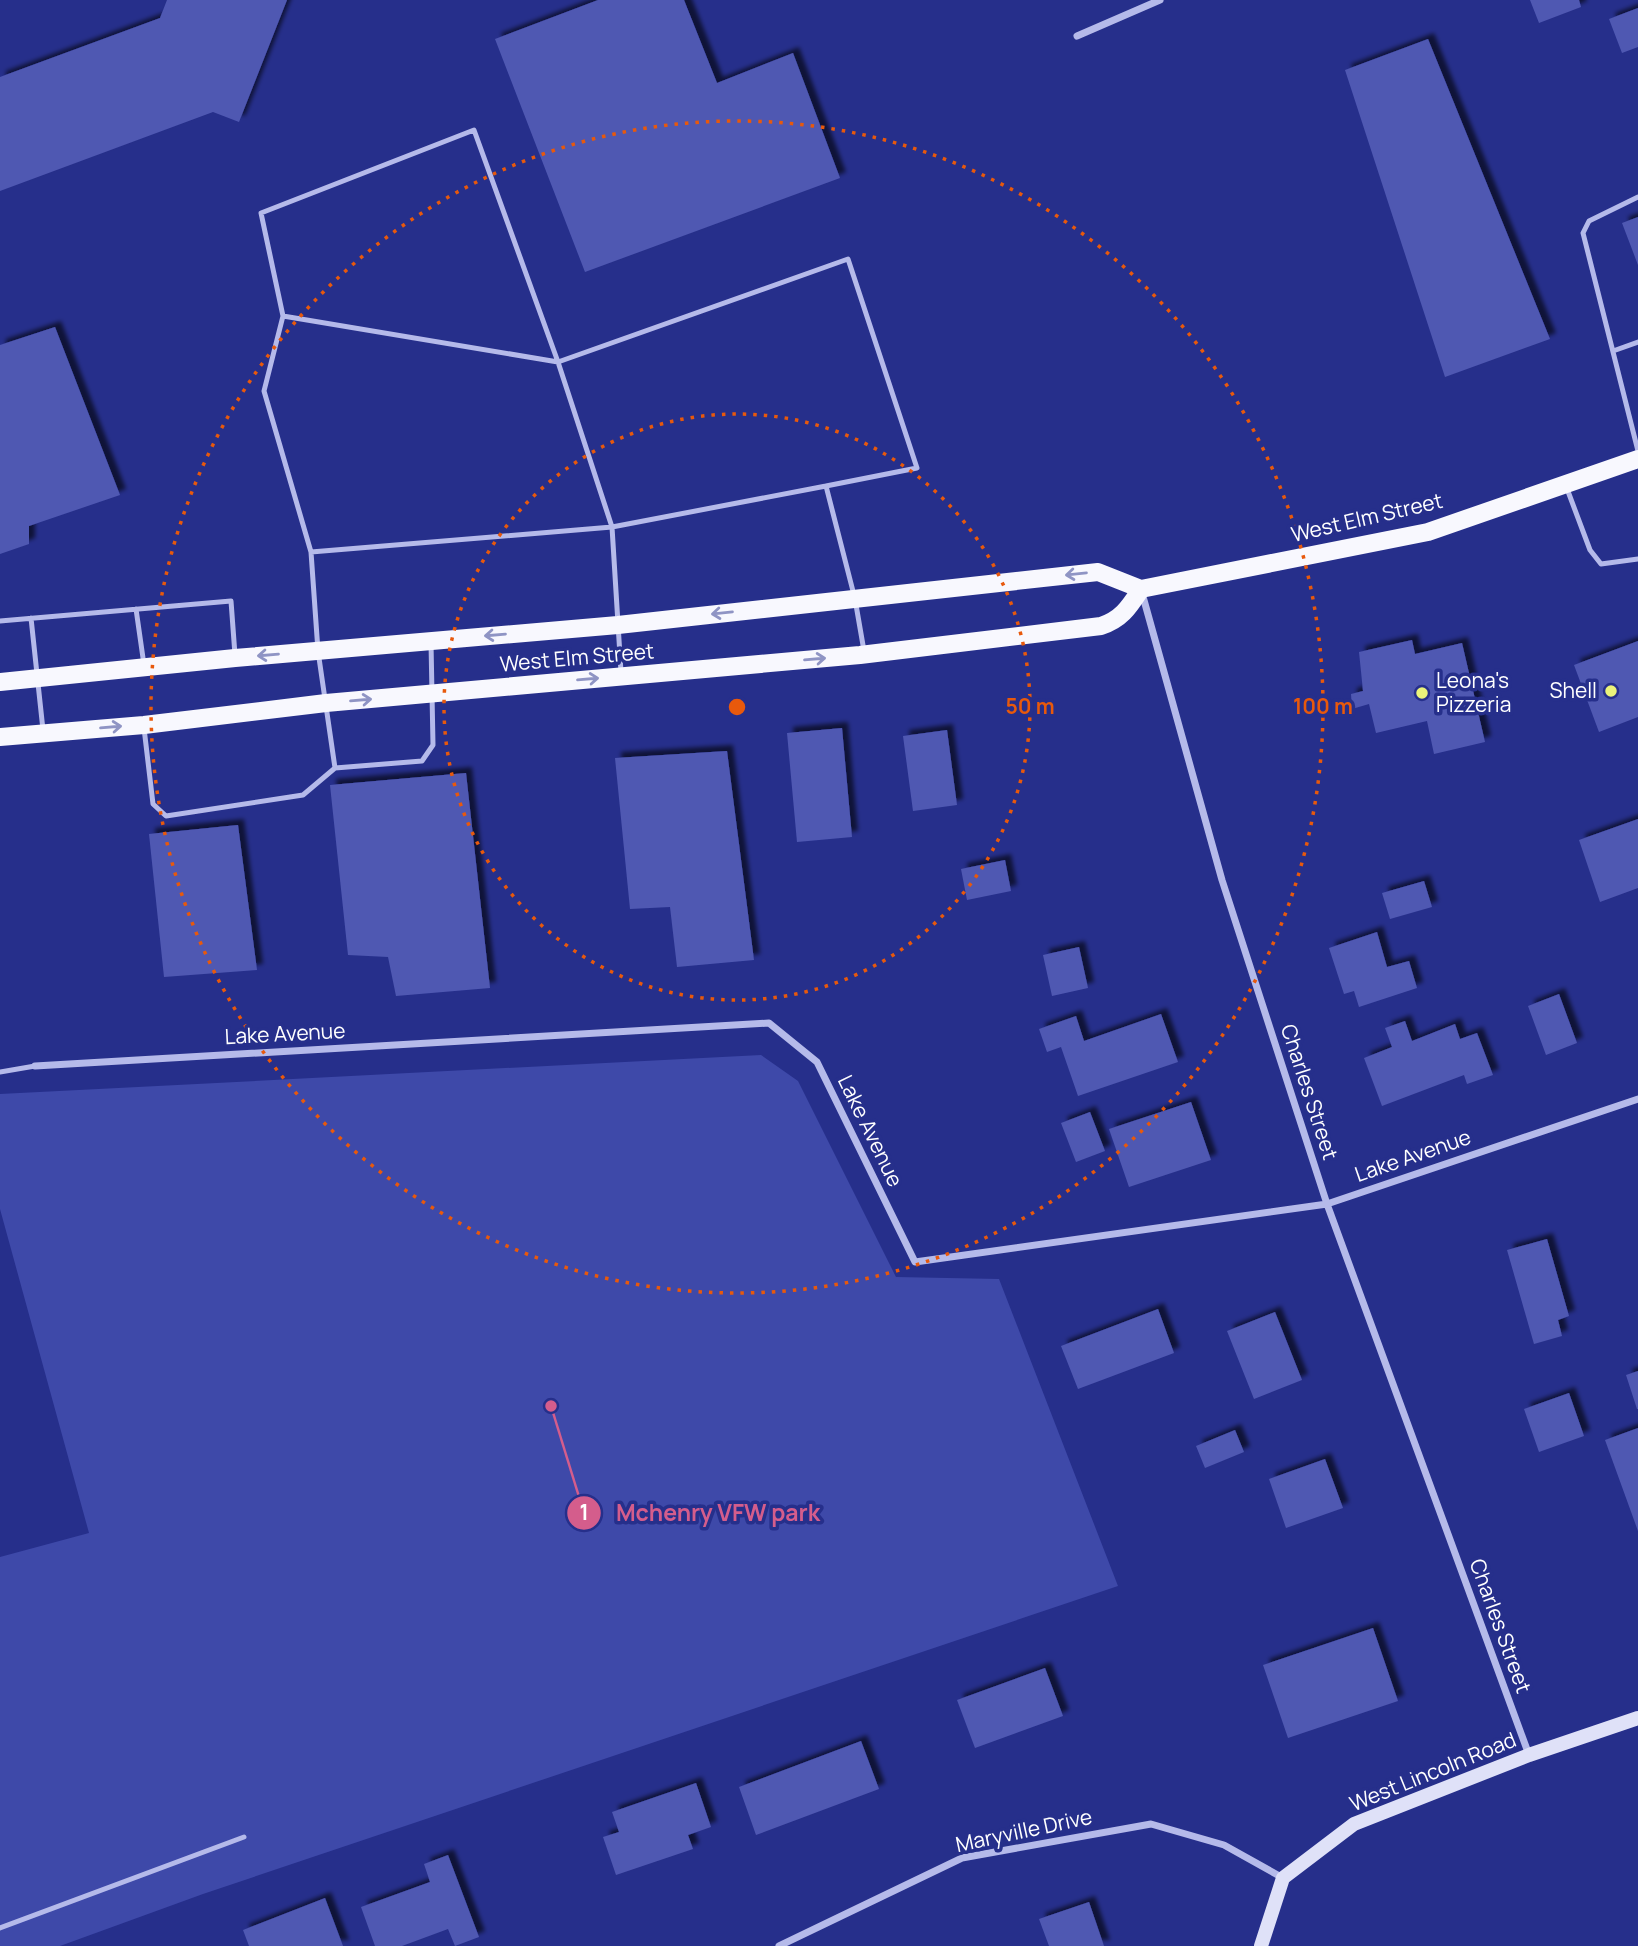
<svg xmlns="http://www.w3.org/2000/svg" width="1638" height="1946" viewBox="0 0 1638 1946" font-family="Manrope,sans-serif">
<defs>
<filter id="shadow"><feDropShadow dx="6" dy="-6" stdDeviation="2" flood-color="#0009"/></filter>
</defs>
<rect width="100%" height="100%" fill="#262f8b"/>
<path fill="#3e49a9" d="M761 1055 798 1081 896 1277 999 1279 1118 1586 203 1894 60 1946H0V1557L89 1533 0 1209V1094Z"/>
<path fill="#4f58b2" filter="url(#shadow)" d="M167 0H287L239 122 213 112 0 191V77L160 18Z
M598 0H684L717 83 793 53 840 178 585 272 495 39Z
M1530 0H1579L1581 7 1539 23Z
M1638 8V47L1622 53 1609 19Z
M1428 39 1550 339 1445 377 1345 70Z
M1638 217V265L1622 223Z
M55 327 120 495 29 526V544L0 554V345Z
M1412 640 1415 654 1462 643 1485 742 1434 754 1427 721 1376 733 1369 704 1352 709 1351 694 1363 691 1359 652Z
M1638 641V717L1599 732 1574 665Z
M842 728 852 837 797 842 787 733Z
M947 730 957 805 913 811 903 736Z
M727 751 754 960 677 967 670 907 630 909 615 758Z
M466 773 490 988 396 996 388 957 348 955 330 785Z
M1638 819V888L1600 902 1579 840Z
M238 825 257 970 164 977 149 834Z
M1005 860 1011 891 967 900 961 869Z
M1424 881 1432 907 1390 919 1382 893Z
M1377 932 1387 967 1409 961 1417 988 1359 1007 1354 991 1344 994 1329 948Z
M1079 947 1088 988 1052 996 1043 955Z
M1559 994 1577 1043 1546 1055 1528 1006Z
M1161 1014 1178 1062 1078 1096 1061 1047 1047 1052 1039 1029 1076 1016 1084 1041Z
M1405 1021 1412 1041 1455 1024 1460 1039 1477 1033 1493 1075 1467 1084 1464 1075 1382 1106 1364 1058 1392 1047 1385 1028Z
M1191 1102 1211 1160 1129 1187 1109 1129Z
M1090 1112 1105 1151 1076 1162 1061 1123Z
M1547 1239 1569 1316 1558 1320 1562 1336 1534 1344 1507 1250Z
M1158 1309 1174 1353 1078 1389 1061 1346Z
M1275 1312 1302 1380 1254 1399 1227 1331Z
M1638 1371V1409H1637L1626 1375Z
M1569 1393 1584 1436 1539 1452 1524 1409Z
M1638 1428V1531L1605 1440Z
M1235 1430 1244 1452 1205 1468 1196 1446Z
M1325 1459 1343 1508 1286 1528 1269 1479Z
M1373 1628 1398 1701 1288 1738 1263 1665Z
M1045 1668 1063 1716 975 1748 957 1700Z
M861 1741 879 1789 756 1835 739 1787Z
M696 1783 711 1827 688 1835 693 1849 616 1875 603 1837 619 1832 612 1812Z
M448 1855 479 1937 455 1946 448 1929 402 1946H375L361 1907 430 1882 424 1864Z
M325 1898 343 1946H249L243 1930Z
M1089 1902 1104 1946H1049L1039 1919Z"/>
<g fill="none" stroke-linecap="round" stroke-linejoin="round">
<path stroke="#b5baea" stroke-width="5" d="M1638 197 1589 221 1583 233 1638 451
M283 316 558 362 474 130 261 213 283 316 264 391 311 552
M1613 351 1638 342
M1566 486 1590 550 1601 564 1638 559
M136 609 144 665
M31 618 43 730
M0 621 231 601 235 655
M621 672 612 527 558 362 848 259 917 468 826 486 855 599 864 651
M144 728 153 804 166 816 303 795 335 768 422 761 433 745 431 643
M335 768 318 651 311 552 612 527 826 486
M0 1072 35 1066
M0 1928 244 1837"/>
<path stroke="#b5baea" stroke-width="7" d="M1077 36 1160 0
M1142 593 1222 880 1327 1204 1529 1755
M35 1066 769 1023 817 1062 915 1262 1327 1204 1638 1099
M779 1946 962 1858 1151 1824 1224 1845 1283 1878"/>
<path stroke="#dfe1f8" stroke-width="14" d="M1261 1946 1283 1878 1354 1824 1529 1755 1638 1718"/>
<path stroke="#f8f8fe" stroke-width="18" d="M0 682 235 658 618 625 1098 572 1141 589 1428 532 1638 459
M0 737 144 725 326 703 860 655 1101 626C1122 619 1129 607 1141 589"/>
</g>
<defs><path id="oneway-shaft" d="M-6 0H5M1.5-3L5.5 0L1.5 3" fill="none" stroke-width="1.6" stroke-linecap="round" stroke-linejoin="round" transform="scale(1.75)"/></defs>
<g stroke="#8f94c4">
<use href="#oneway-shaft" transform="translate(1076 574) rotate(174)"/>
<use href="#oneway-shaft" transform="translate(722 613) rotate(174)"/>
<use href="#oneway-shaft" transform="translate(495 635) rotate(175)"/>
<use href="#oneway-shaft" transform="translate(268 655) rotate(175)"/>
<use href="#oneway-shaft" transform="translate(815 659) rotate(-5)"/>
<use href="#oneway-shaft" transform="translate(588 679) rotate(-5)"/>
<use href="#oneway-shaft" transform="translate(361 700) rotate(-5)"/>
<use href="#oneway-shaft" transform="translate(111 727) rotate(-5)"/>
</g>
<g fill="none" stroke="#e8590c" stroke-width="3.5" stroke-dasharray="3.5 7">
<circle cx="737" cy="707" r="293"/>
<circle cx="737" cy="707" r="586"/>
</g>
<g fill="#ebf37a" stroke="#262f8b" stroke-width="2.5">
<circle cx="1611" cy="691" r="7"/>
<circle cx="1422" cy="693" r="7"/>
</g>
<g text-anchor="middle" stroke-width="7" stroke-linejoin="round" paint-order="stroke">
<g font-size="21" fill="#fff" stroke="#262f8b">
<text transform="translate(1367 518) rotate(-13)" y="7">West Elm Street</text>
<text transform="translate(577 658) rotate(-5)" y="7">West Elm Street</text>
<text transform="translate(285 1034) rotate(-3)" y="7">Lake Avenue</text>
<text transform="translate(1309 1092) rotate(72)" y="7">Charles Street</text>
<text transform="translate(870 1131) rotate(64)" y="7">Lake Avenue</text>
<text transform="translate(1413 1156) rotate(-19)" y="7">Lake Avenue</text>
<text transform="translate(1500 1626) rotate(70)" y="7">Charles Street</text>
<text transform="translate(1433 1772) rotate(-22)" y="7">West Lincoln Road</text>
<text transform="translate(1024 1831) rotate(-12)" y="7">Maryville Drive</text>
</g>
<g font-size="21" fill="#fff" stroke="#262f8b" text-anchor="start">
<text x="1436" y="688">Leona's<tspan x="1436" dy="24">Pizzeria</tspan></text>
<text x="1597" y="698" text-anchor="end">Shell</text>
</g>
</g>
<circle cx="737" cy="707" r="10" fill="#e8590c" stroke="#262f8b" stroke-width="3.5"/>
<g font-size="21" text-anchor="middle" font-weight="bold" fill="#e8590c" stroke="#262f8b" stroke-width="7" stroke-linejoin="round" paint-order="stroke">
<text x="1030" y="714">50 m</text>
<text x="1323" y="714">100 m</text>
</g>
<path fill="none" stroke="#d45d8c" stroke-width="2.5" d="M551 1406L584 1513"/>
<g fill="#d45d8c" stroke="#262f8b" stroke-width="2.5">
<circle cx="551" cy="1406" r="7"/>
<circle cx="584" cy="1513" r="18"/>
</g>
<g font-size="21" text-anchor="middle" font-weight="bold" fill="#fff">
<text x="584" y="1520">1</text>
</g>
<g font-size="23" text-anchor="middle" font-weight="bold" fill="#d45d8c" stroke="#262f8b" stroke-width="7" stroke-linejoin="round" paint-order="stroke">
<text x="718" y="1521">Mchenry VFW park</text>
</g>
</svg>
